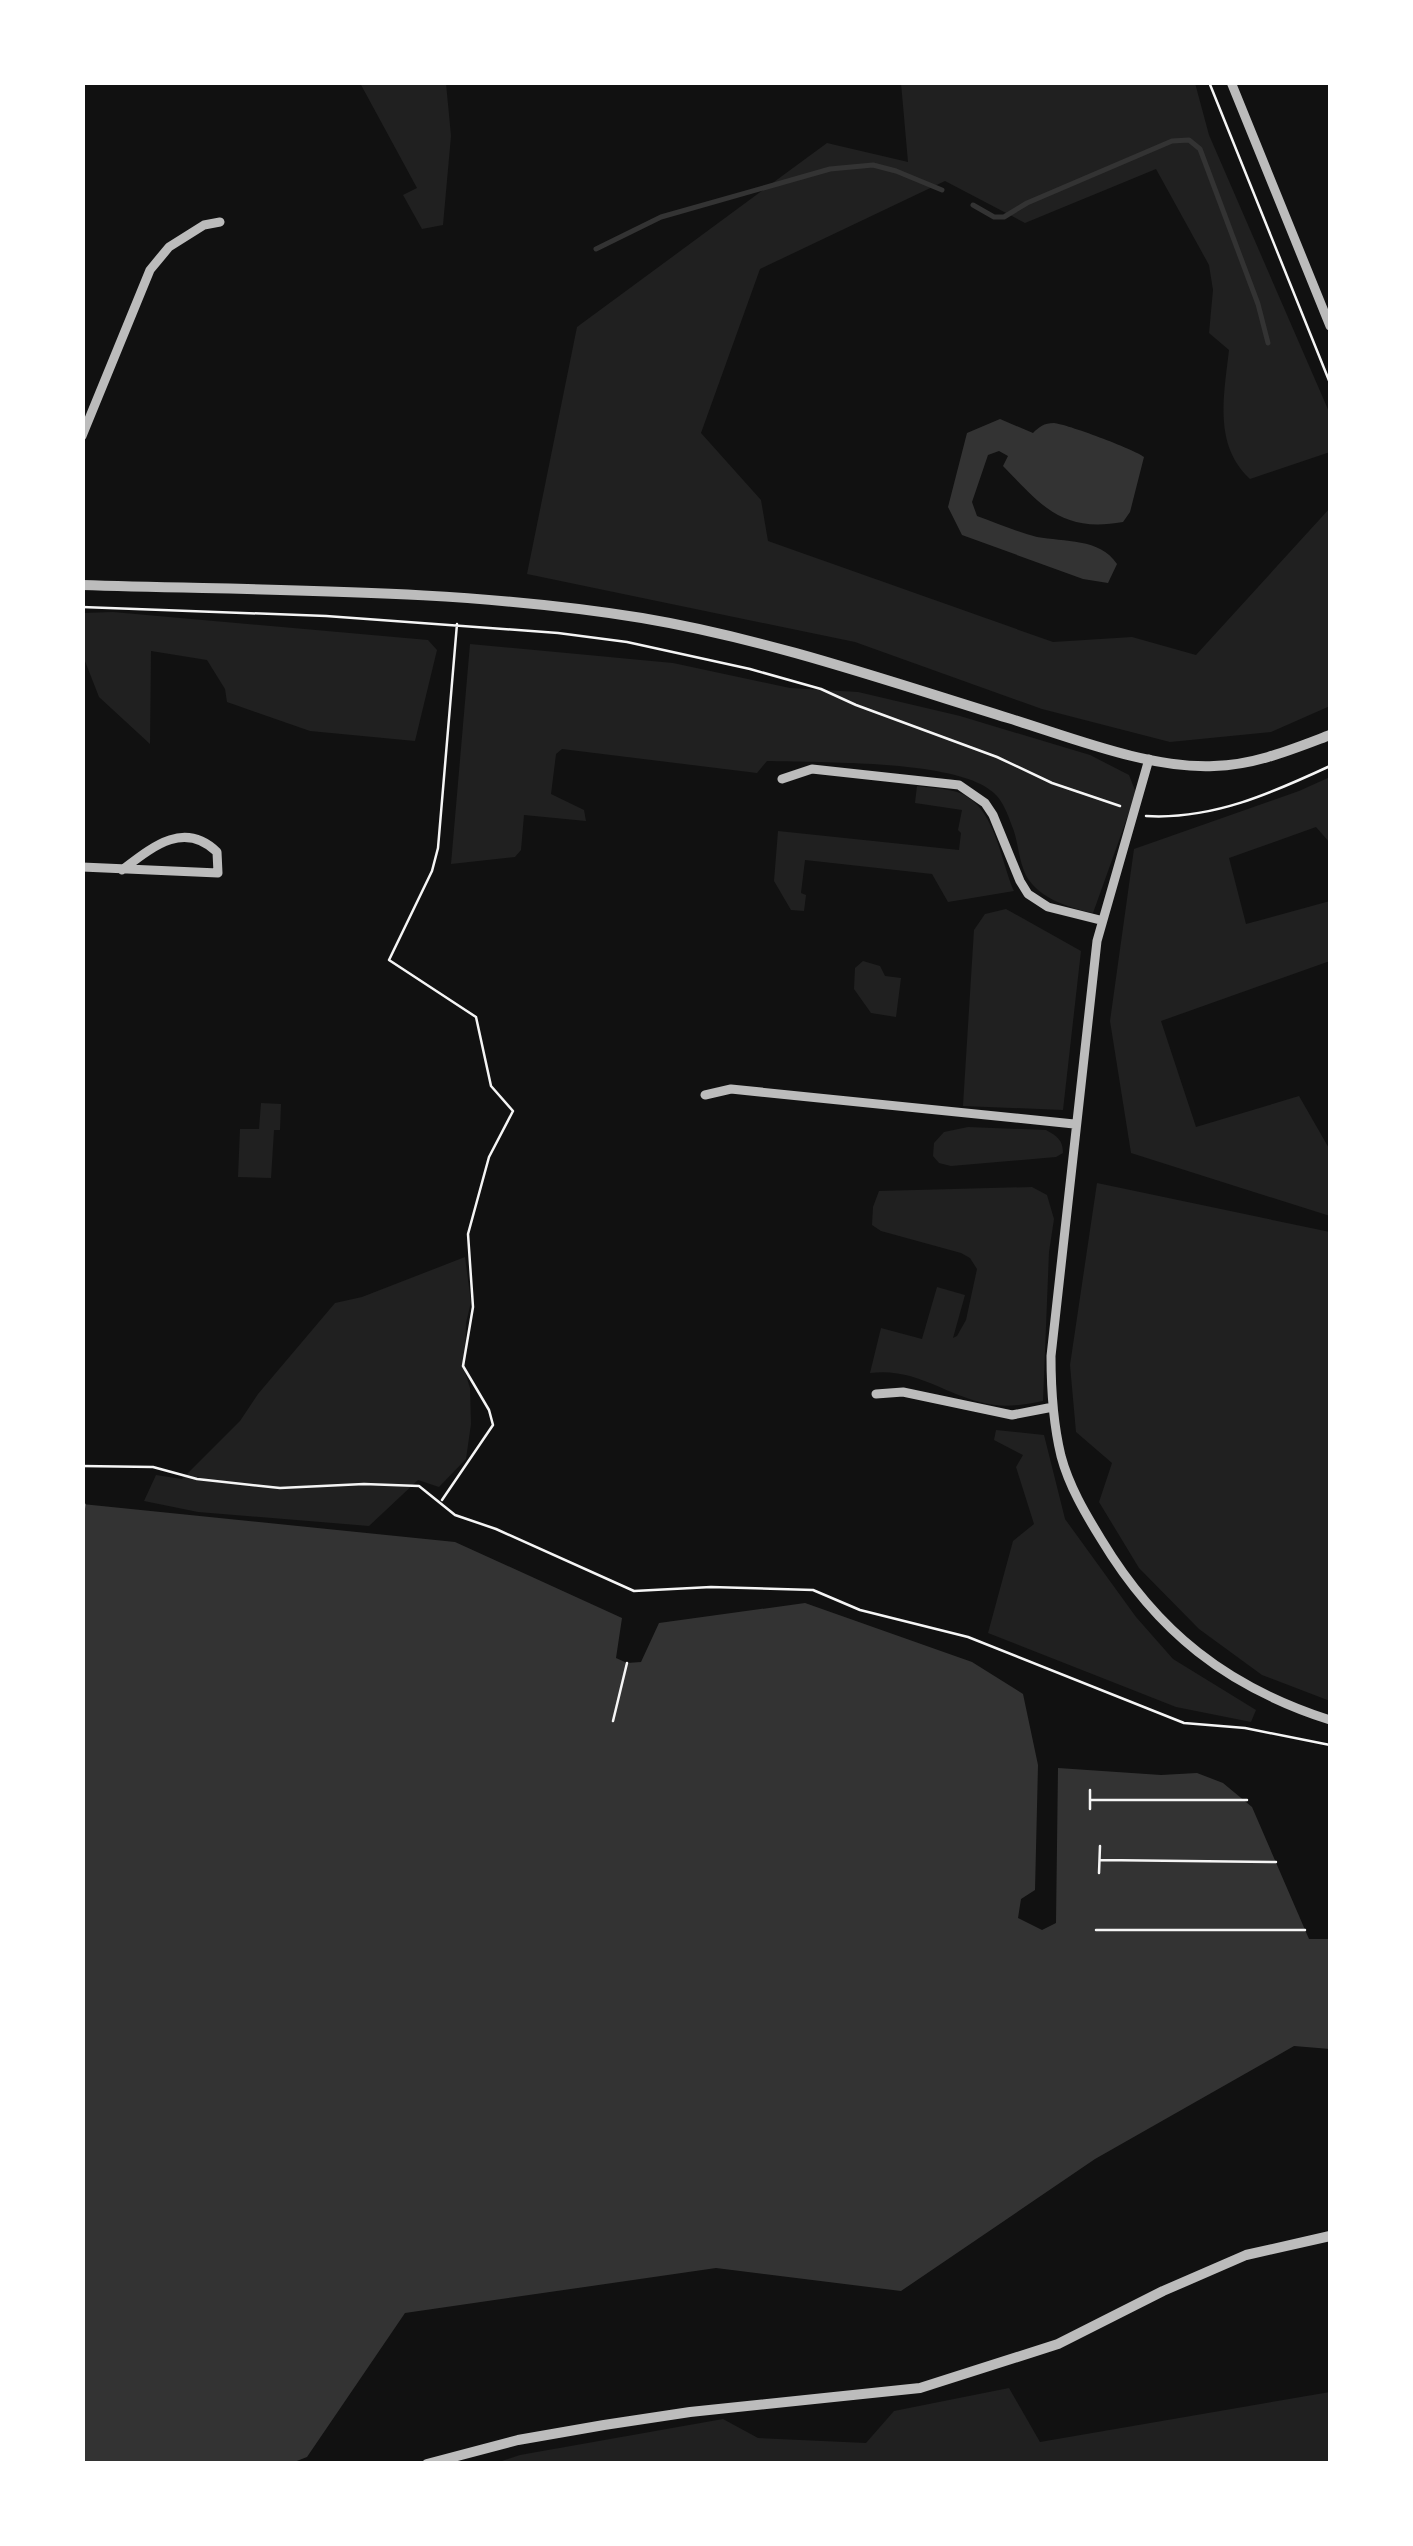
<svg xmlns="http://www.w3.org/2000/svg" width="1413" height="2546" viewBox="0 0 1413 2546" font-family="'IBM Plex Serif',serif">
<rect width="100%" height="100%" fill="#111"/>
<path fill="#202020" d="M360 83H446L451 136 443 225 422 229 403 195 417 188Z
M901 83H1195L1209 135 1330 414V452L1250 479C1213 445 1224 395 1229 350L1209 333 1213 290 1209 265 1156 169 1025 223 945 181 760 269 701 433 761 500 768 541 1053 642 1132 637 1196 655 1330 508V706L1271 732 1170 742 1042 709 855 642 527 574 577 327 827 143 908 162Z
M113 612 428 640 437 650 415 741 310 731 227 702 225 689 207 660 151 651 150 744 99 697 83 656V613Z
M470 644 673 663 790 688 858 692 960 716 1090 755 1129 775 1136 793 1093 913C1069 908 1034 897 1024 871 1018 856 1018 840 1012 826 1008 815 1003 801 994 793 958 759 818 763 767 761L757 773 562 749 556 754 551 794 584 810 586 821 524 815 521 850 515 857 451 864Z
M1330 777V843L1316 827 1229 858 1246 924 1330 901V961L1161 1021 1196 1127 1299 1096 1330 1150V1216L1131 1153 1110 1021 1134 849 1299 791Z
M917 786C930 788 944 788 957 792 995 804 1000 859 1014 891L948 902 932 874 805 860 801 893 806 895 804 911 791 910 774 881 778 831 959 850 961 833 958 830 962 810 915 803Z
M1006 909 1081 951 1063 1110 963 1106 974 930 985 914Z
M863 961 880 966 885 976 901 978 896 1017 871 1013 854 989 855 968Z
M261 1103 281 1104 280 1130H274L271 1178 238 1177 240 1129H259Z
M968 1127 1046 1130C1057 1136 1063 1140 1063 1153L1056 1157 951 1166 939 1163 933 1156 934 1143 944 1132Z
M1097 1183 1330 1232V1701L1262 1675 1199 1629 1139 1568 1099 1502 1112 1463 1076 1432 1070 1365Z
M1032 1187 1047 1195 1054 1219 1049 1252 1043 1401C1028 1404 1010 1407 995 1405 949 1399 919 1367 870 1373L881 1328 922 1339 937 1287 965 1295 953 1338 957 1336 966 1320 977 1269 970 1258 961 1253 881 1231 872 1225 873 1207 879 1191Z
M465 1257 471 1302 466 1323 465 1372 470 1388 471 1424 466 1459 439 1487 418 1480 369 1526 198 1512 144 1501 156 1475 182 1479 240 1421 258 1394 335 1303 362 1297Z
M996 1430 1044 1435 1065 1519 1136 1617 1173 1659 1256 1710 1251 1722 1176 1707 988 1633 1013 1541 1034 1524 1016 1467 1023 1455 994 1440Z
M1009 2388 1040 2442 1330 2392V2463H496L520 2455 723 2419 758 2438 866 2443 894 2411Z"/>
<path fill="#333" d="M1000 419 1033 433C1039 427 1044 423 1054 423 1066 424 1134 449 1144 457L1130 512 1123 522C1062 533 1042 506 1003 466L1008 456 999 451 988 455 972 502 977 516C997 523 1017 532 1037 537 1064 542 1100 538 1117 564L1108 583 1083 579 962 535 948 507 967 433Z
M82 1504 455 1542 622 1618 616 1658 627 1663 641 1662 659 1623 805 1603 972 1662 1023 1694 1038 1765 1035 1890 1021 1899 1018 1918 1042 1930 1056 1923 1058 1768 1161 1775 1197 1773 1223 1783 1252 1807 1309 1939H1330V2049L1294 2046 1095 2159 901 2291 716 2268 405 2313 307 2457 289 2464 83 2463Z"/>
<g fill="none" stroke-linecap="round" stroke-linejoin="round">
<path stroke="#333" stroke-width="5" d="M973 205 994 217H1004L1027 203 1172 141 1189 140 1200 149 1258 304 1268 343
M596 249 661 217 830 169 873 165 896 171 942 190"/>
<path stroke="#f5f5f5" stroke-width="2.5" d="M1209 82 1330 383
M82 607 326 616 558 633 627 642 750 669 821 689 856 705 997 757 1052 783 1120 806
M1146 816C1212 820 1272 793 1330 766
M82 1466 153 1467 197 1479 280 1488 364 1484 419 1486 455 1515 496 1529 634 1591 711 1587 813 1590 860 1610 968 1637 1184 1723 1245 1728 1330 1745
M442 1500 493 1425 489 1410 463 1366 473 1307 468 1234 489 1157 513 1111 491 1086 476 1017 389 960 432 871 438 848 457 624
M82 1545 84 1504
M613 1721 627 1663
M1090 1800H1247
M1090 1809V1790
M1100 1860 1276 1862
M1099 1873 1100 1846
M1096 1930H1305"/>
<path stroke="#bcbcbc" stroke-width="9" d="M1231 82 1330 326
M82 436 150 270 169 247 204 225 220 222
M1149 759 1097 941 1051 1356C1051 1389 1053 1423 1061 1456 1069 1486 1085 1513 1101 1539 1157 1632 1227 1687 1330 1720
M782 779 812 769 959 785 985 803 993 815 1020 881 1028 894 1048 907 1100 920
M82 867 218 873 217 852C184 820 152 847 122 870
M705 1095 731 1089 1074 1124
M876 1394 903 1392 1012 1415 1053 1407"/>
<path stroke="#bcbcbc" stroke-width="10" d="M82 585C269 591 458 588 642 618 767 639 888 681 1008 718 1070 737 1149 769 1214 766 1255 765 1293 749 1330 735
M427 2464 518 2440 604 2425 690 2412 920 2388 1058 2344 1163 2291 1246 2255 1330 2236"/>
</g>
<rect width="1413" height="2546" fill="none" stroke="#ffffff" stroke-width="170"/>
</svg>
